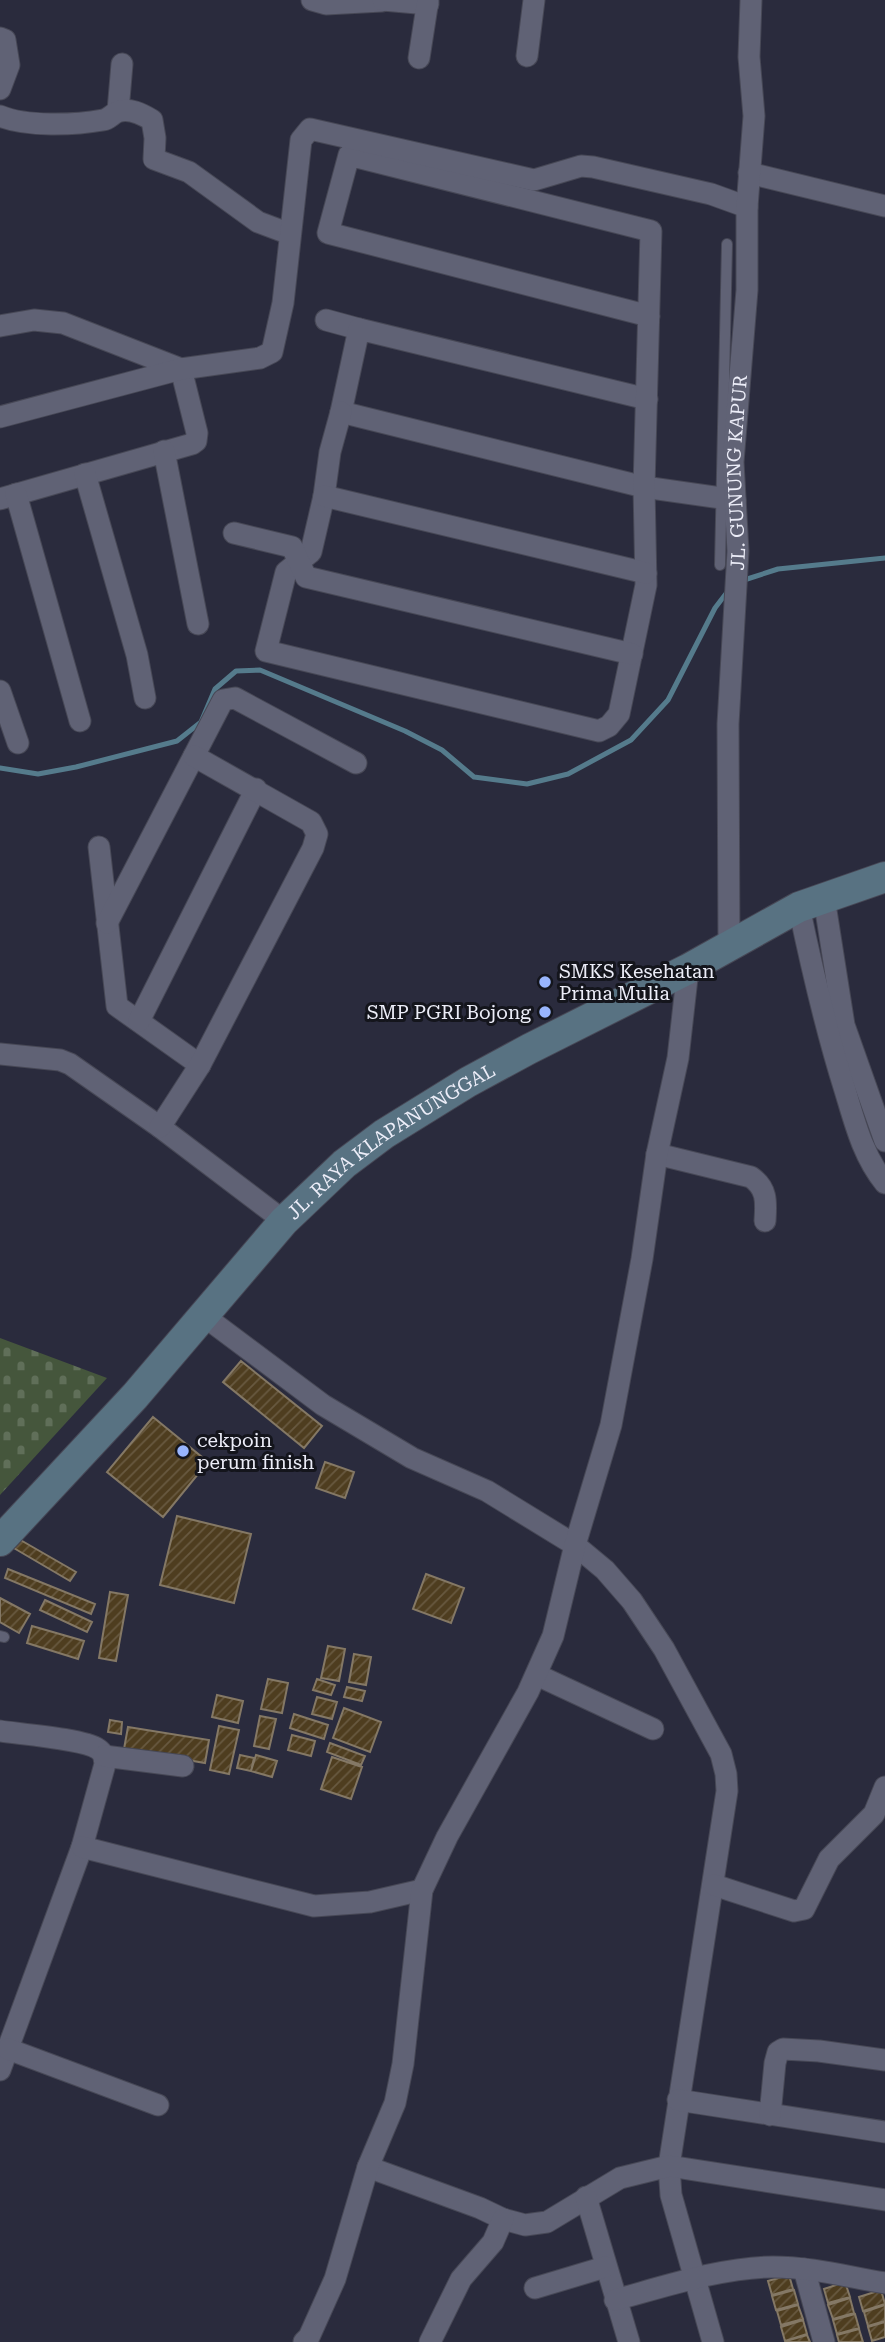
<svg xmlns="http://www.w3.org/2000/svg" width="885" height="2342" viewBox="0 0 885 2342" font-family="'Roboto Serif',serif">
<defs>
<pattern id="cemetery-stones" width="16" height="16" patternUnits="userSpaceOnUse" patternTransform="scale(1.75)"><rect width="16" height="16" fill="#45563c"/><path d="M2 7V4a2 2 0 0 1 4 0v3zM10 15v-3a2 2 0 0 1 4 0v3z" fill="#606f59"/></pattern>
<pattern id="building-hatch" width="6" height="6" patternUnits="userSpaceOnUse" patternTransform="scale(1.75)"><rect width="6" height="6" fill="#4e3d1f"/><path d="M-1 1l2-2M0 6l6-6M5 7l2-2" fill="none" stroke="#685940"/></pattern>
</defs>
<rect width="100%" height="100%" fill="#2a2b3d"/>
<path fill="url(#cemetery-stones)" d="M0 1338 107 1378 0 1495Z"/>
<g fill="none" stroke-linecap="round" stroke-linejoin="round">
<path stroke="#557b8c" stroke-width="5" d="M741 581 778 569 885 558
M0 768 38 774 76 767 177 741 201 722 215 689 236 671 260 670 405 731 442 750 474 777 527 784 568 774 631 740 668 700 715 608 728 591"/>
</g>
<path fill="url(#building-hatch)" stroke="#847865" stroke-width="2" d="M241 1361 322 1426 304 1448 223 1382Z
M153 1417 208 1462 163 1517 107 1472Z
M325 1462 354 1472 345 1498 316 1488Z
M177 1516 251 1534 234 1603 160 1585Z
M17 1538 76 1572 70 1581 12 1547Z
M8 1569 95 1604 91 1614 5 1578Z
M426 1574 464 1588 451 1623 413 1609Z
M110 1592 128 1595 116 1661 99 1658Z
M0 1598 30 1614 19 1633 0 1622Z
M45 1600 92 1622 87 1632 40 1610Z
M32 1626 84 1641 78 1659 27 1643Z
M328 1646 345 1649 339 1681 321 1678Z
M354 1654 371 1657 366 1685 349 1682Z
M268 1679 288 1683 282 1713 261 1709Z
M317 1679 335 1685 331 1695 313 1690Z
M347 1687 365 1691 362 1701 344 1697Z
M217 1695 243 1701 238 1723 212 1717Z
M317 1697 337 1702 332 1719 312 1714Z
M344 1708 381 1722 370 1752 333 1738Z
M294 1714 328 1725 324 1739 290 1728Z
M260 1716 276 1719 269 1749 254 1746Z
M110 1720 122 1722 121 1734 108 1732Z
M219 1726 239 1730 229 1774 210 1770Z
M128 1727 209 1740 205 1763 124 1749Z
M292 1735 315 1741 311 1756 288 1750Z
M330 1743 365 1756 361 1765 327 1752Z
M240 1755 254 1758 251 1771 237 1768Z
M256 1755 277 1761 272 1777 251 1771Z
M332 1757 362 1767 351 1799 321 1789Z
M789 2275 793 2289 772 2295 768 2281Z
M845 2282 850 2297 828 2303 824 2289Z
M794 2290 798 2304 776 2310 772 2296Z
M881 2290 885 2304 863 2311 859 2297Z
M850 2298 854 2313 833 2319 828 2305Z
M798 2305 803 2319 781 2325 777 2311Z
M885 2305V2321L868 2326 864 2312Z
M855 2314 859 2328 837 2334 833 2320Z
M803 2320 807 2334 785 2341 781 2327Z
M885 2322V2337L872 2341 868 2327Z
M859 2329 863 2342H839L837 2335Z
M807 2335 810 2342H786V2341Z"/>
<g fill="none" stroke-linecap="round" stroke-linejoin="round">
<g stroke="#474856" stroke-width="12">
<path id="lane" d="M720 565 727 244
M0 1636 4 1637"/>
</g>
<g stroke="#474856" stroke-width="23">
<g id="street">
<path d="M312 0 326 4 382 1"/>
<path d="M383 0 428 4"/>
<path d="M0 38 5 40 9 65 0 89"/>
<path d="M527 56 534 0"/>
<path d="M419 58 428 0"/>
<path d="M118 111 122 64"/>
<path d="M0 116C26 127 75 125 103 120 109 119 111 115 117 112 129 107 142 114 152 120L155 138 154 159 189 172 258 222 290 234"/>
<path d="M749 173 885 206"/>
<path d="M326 320 359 329"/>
<path d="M0 326 34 320 63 323 181 369 197 433 196 441 192 444 0 499"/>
<path d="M647 399 359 329 341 412 644 487 735 500"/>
<path d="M341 412 330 452 324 496 311 552 286 572 266 651 599 731 609 726 619 714 646 585 644 487 651 231 349 155 328 233 649 316"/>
<path d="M0 417 181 369 260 358 272 352 283 303 301 140 310 129 534 180 581 166 593 167 711 194 747 207"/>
<path d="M164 451 198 624"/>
<path d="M85 474 137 655 145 698"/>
<path d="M16 494 80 721"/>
<path d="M324 496 646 573"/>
<path d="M234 533 292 547 306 577 632 654"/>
<path d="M0 691 18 743"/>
<path d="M99 847 117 1006 200 1065"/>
<path d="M824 898 844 1025 885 1141"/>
<path d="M799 907C812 969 826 1030 845 1090 855 1123 863 1156 885 1183"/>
<path d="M107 923 223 700 235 698 356 763"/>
<path id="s1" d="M729 946 728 724 738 551 733 462 747 290V207L754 116 749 57 751 0"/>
<path d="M139 1021 256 789"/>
<path d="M0 1054 60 1060 70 1064 160 1127 284 1221"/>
<path d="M160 1127 200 1065 313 848 317 834 311 822 194 756"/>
<path d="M657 1154 751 1177C768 1189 766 1203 765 1221"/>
<path d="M204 1316 323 1405 412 1458 487 1491 575 1545 605 1570 632 1601 664 1649 721 1754 726 1774 727 1791 669 2166 671 2195 713 2342"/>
<path d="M537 1675 653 1729"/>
<path d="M0 1731C20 1734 84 1739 98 1749 104 1753 104 1757 105 1764L82 1847 0 2070"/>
<path d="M104 1756 183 1766"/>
<path d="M82 1847 314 1906 370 1902 422 1890"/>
<path d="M714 1885 794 1911 804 1909 829 1859 874 1814 885 1787"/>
<path d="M8 2049 158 2105"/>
<path d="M678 2100 885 2132"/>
<path d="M770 2115 775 2063 778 2052 783 2049 819 2051 885 2060"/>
<path d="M368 2167 480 2208 503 2219 525 2225 547 2222 620 2178 669 2166 885 2200"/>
<path d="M586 2197 629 2342"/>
<path d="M804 2269 824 2342"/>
<path d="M535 2288 605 2267"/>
<path d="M615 2300C663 2287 723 2267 773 2267 811 2267 848 2277 885 2283"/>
<path d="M304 2342 309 2337 335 2279 368 2167 395 2103 403 2064 422 1890 447 1837 528 1692 553 1636 575 1545 611 1425 642 1259 657 1154 678 1058 688 969"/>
<path d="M430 2342 461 2279 493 2242 503 2219"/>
</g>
</g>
<g stroke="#474856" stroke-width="32">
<g id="secondary">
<path id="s2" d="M0 1541 135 1396 284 1221 344 1164 384 1134 468 1082 529 1049 688 969 799 907 885 877"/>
</g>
</g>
<use href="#lane" stroke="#606275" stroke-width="10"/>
<use href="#street" stroke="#606275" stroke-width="21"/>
<use href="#secondary" stroke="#587282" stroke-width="30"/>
</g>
<g fill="#99b5fd" stroke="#14151c" stroke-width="2.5">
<circle cx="545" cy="982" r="7"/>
<circle cx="545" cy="1012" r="7"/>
<circle cx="183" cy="1451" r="7"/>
</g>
<g text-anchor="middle" stroke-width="6" stroke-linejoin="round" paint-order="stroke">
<g font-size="19" fill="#ecedf8" stroke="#14151c">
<text dy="7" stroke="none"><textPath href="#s1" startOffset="474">JL. GUNUNG KAPUR</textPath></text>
<text dy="7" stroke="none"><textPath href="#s2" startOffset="562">JL. RAYA KLAPANUNGGAL</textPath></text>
</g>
<g font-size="19" fill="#ecedf8" stroke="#14151c" text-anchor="start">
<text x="559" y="978">SMKS Kesehatan<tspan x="559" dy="22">Prima Mulia</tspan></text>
<text x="531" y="1019" text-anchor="end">SMP PGRI Bojong</text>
<text x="197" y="1447">cekpoin<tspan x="197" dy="22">perum finish</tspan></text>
</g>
</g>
</svg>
